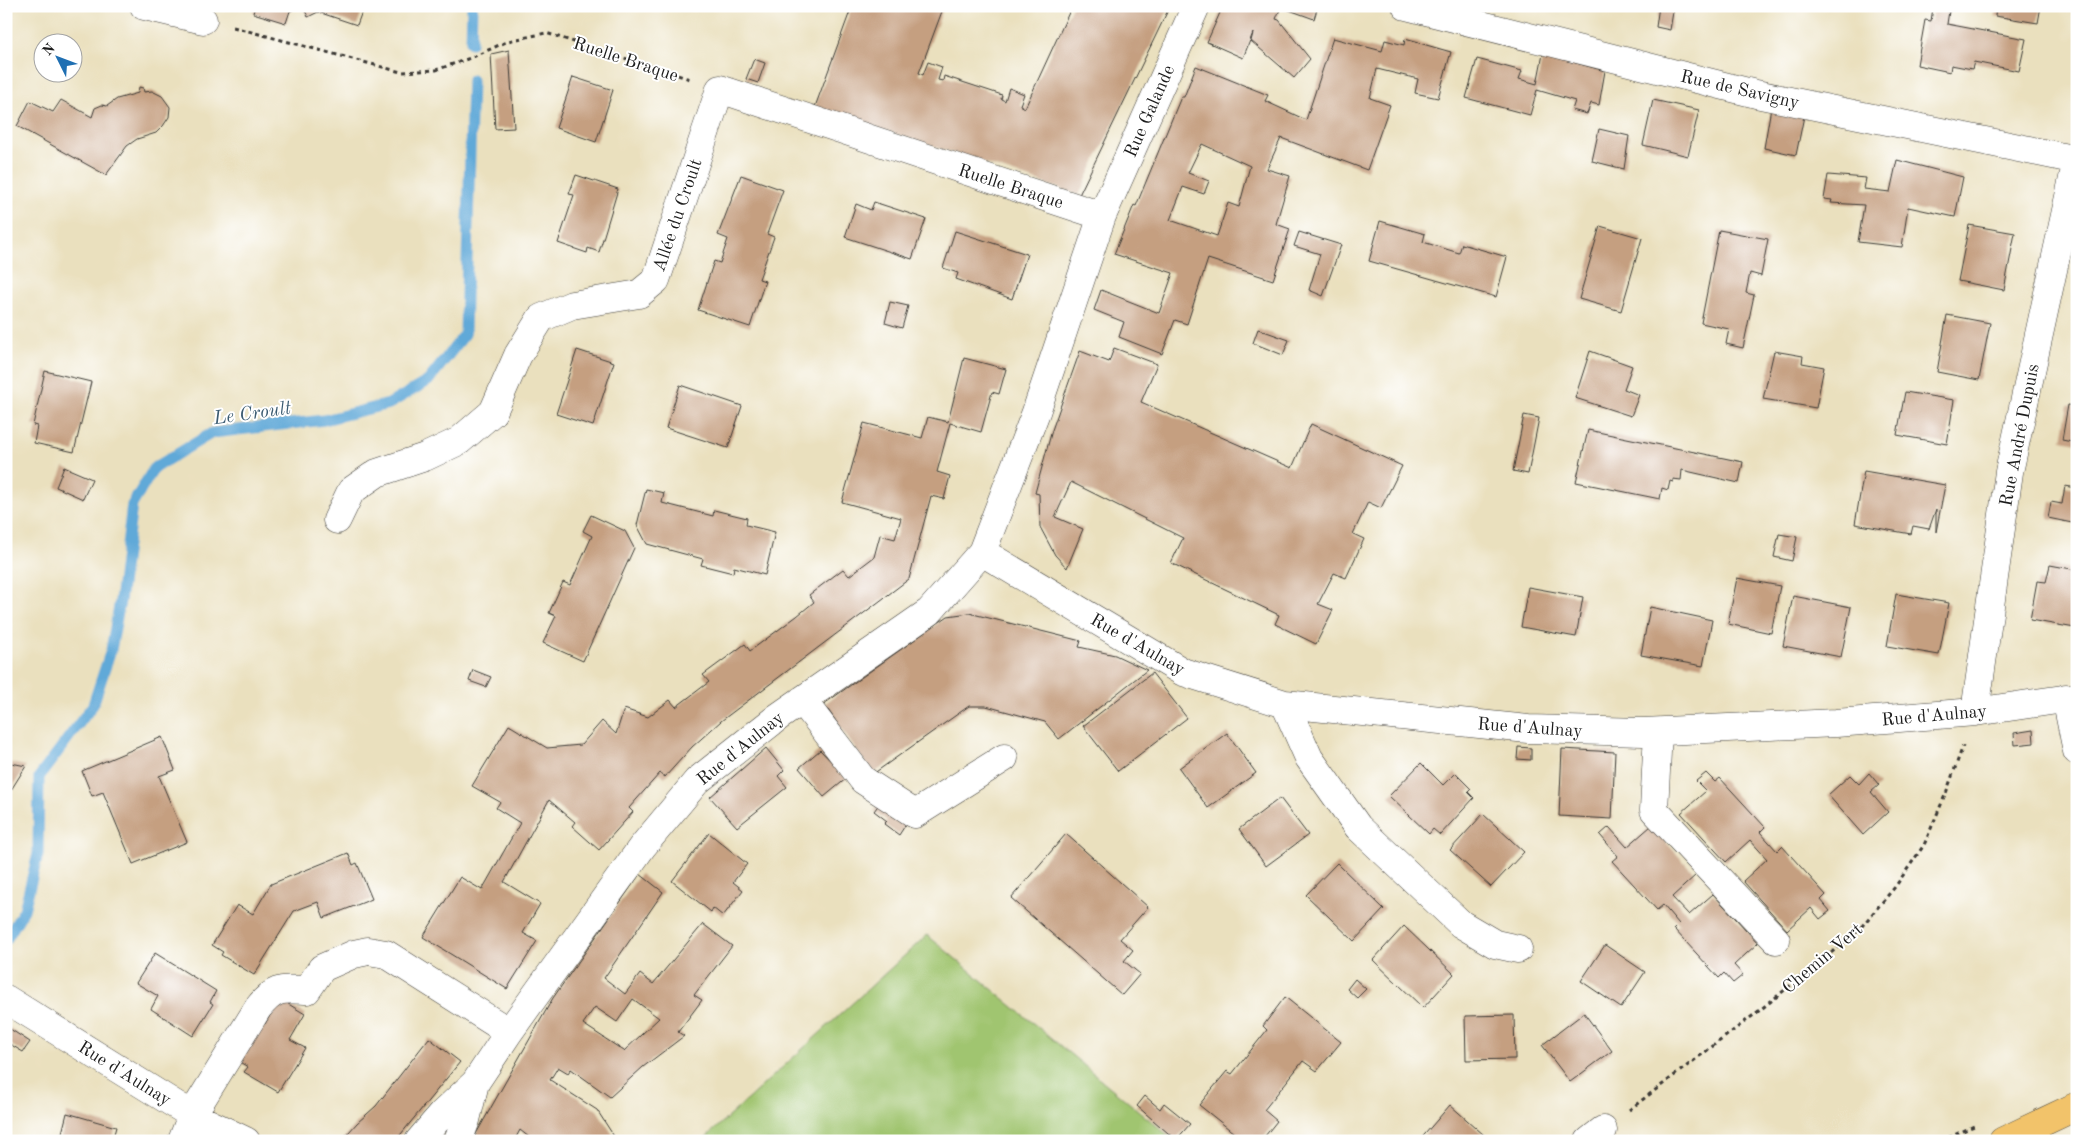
<svg xmlns="http://www.w3.org/2000/svg" width="2083" height="1147" viewBox="0 0 2083 1147" font-family="'Old Standard TT',serif">
<rect width="100%" height="100%" fill="#fff"/>
<filter id="ink" filterUnits="userSpaceOnUse"><feTurbulence type="fractalNoise" baseFrequency=".02" numOctaves="2"/><feDisplacementMap in="SourceGraphic" scale="10" xChannelSelector="R" yChannelSelector="G"/><feConvolveMatrix kernelMatrix="1 2 1 2 8 2 1 2 1" color-interpolation-filters="sRGB"/></filter>
<filter id="wash" filterUnits="userSpaceOnUse"><feTurbulence type="fractalNoise" baseFrequency=".0096" numOctaves="4" result="noise"/><feDisplacementMap in="SourceGraphic" scale="20" xChannelSelector="R" yChannelSelector="G"/><feGaussianBlur stdDeviation="1.12" result="paint"/><feColorMatrix in="noise" values="0 0 0 0 0 0 0 0 0 0 0 0 0 0 0 0 0 1.4 0 .05"/><feComposite in="paint" operator="in"/></filter>
<g filter="url(#wash)">
<rect width="100%" height="100%" fill="#eae0be"/>
<path fill="#a0c570" stroke="#5e7046" d="M927 935 1175 1141H702Z"/>
<g fill="none" stroke-linecap="round" stroke-linejoin="round">
<path stroke="#61a9d8" stroke-width="11" d="M471 43 472 6
M6 940 24 910 38 854 39 777 93 705 111 650 120 601 132 505 154 468 212 433 324 420 389 404 428 381 465 334 472 80"/>
</g>
<g id="blocks">
<path fill="#c59f80" fill-rule="evenodd" d="M255 6H301L290 11 286 23 253 13Z
M303 6H364L357 25 318 12 308 17Z
M852 6H944L919 73 923 75 928 62 942 67 938 80 943 81 944 76 1002 95 1001 99 1005 101 1009 88 1024 94 1020 105 1025 108 1072 6H1170L1079 195 815 107Z
M1223 6H1318L1314 19 1281 7 1276 19 1279 20 1310 59 1294 78 1251 41 1253 33 1243 58 1207 42Z
M1659 6H1674L1670 30 1656 27Z
M1996 6H2041L2038 23 1995 16Z
M1933 8 1949 11 1947 24 2026 39 2019 71 1974 62 1972 69 1951 65 1950 72 1917 65 1925 20 1931 21Z
M1333 38 1382 51 1385 40 1404 45 1405 39 1451 52 1438 98 1415 93 1418 79 1377 69 1370 98 1390 105 1367 170 1281 138 1267 169 1290 176 1276 224 1290 229 1273 280 1208 259 1187 324 1175 320 1162 354 1119 337 1124 322 1094 310 1101 290 1159 313 1173 273 1114 254 1134 205 1136 206 1181 97H1184L1196 66 1268 95 1265 101 1306 120ZM1202 144 1250 166 1239 207 1228 203 1217 236 1170 220 1183 187 1204 194 1209 181 1188 173Z
M509 50 514 128 495 129 491 54Z
M1543 54 1605 71 1599 105 1591 103 1587 114 1572 110 1575 101 1537 90 1530 115 1466 98 1477 59 1522 71 1519 79 1537 84Z
M754 59 765 63 758 83 746 79Z
M573 77 613 90 596 142 556 128Z
M139 87 143 88 144 92 152 91 162 96 170 107 169 117 163 126 156 133 137 139 127 146 106 175 17 126 30 101 53 112 61 100 92 117 95 108 102 105 107 106 117 99 138 93Z
M1653 100 1699 110 1688 156 1643 145Z
M1771 108 1804 116 1796 155 1764 148Z
M1599 129 1629 136 1624 169 1592 161Z
M1897 160 1963 177 1955 217 1908 207 1902 247 1858 242 1864 205 1831 203 1832 200 1824 199 1828 175 1866 178 1864 189 1890 192Z
M576 175 618 189 599 252 588 248 587 253 558 243 574 195 569 194Z
M741 175 783 190 767 234 774 237 759 279 765 281 750 327 698 310 714 261 720 263 728 239 718 235Z
M874 202 926 219 912 259 845 237 856 204 871 210Z
M1380 221 1425 234 1423 242 1459 253 1462 244 1507 257 1496 297 1369 261Z
M1969 225 2015 233 2004 290 1958 281Z
M1600 226 1642 238 1621 311 1579 299Z
M1719 230 1768 239 1761 276 1750 273 1746 293 1754 295 1743 348 1726 344 1729 329 1701 323Z
M955 231 1027 254 1012 299 956 279 958 273 943 268Z
M1299 232 1341 245 1323 296 1309 290 1320 254 1294 246Z
M890 302 908 306 902 328 885 323Z
M1947 315 1990 323 1979 380 1937 372Z
M1258 329 1289 340 1283 355 1253 343Z
M1114 348 1157 364 1141 402 1292 468 1311 424 1402 466 1381 508 1368 502 1353 534 1364 539 1346 578 1334 573 1318 604 1333 610 1316 644 1275 624 1279 615 1171 563 1183 538 1071 482 1055 517 1083 529 1067 568 1055 555 1040 527 1039 494 1035 493 1052 430 1080 351 1109 362Z
M577 350 614 362 593 426 556 414Z
M1590 351 1632 366 1624 389 1639 395 1631 416 1575 398Z
M1774 351 1803 356 1802 363 1824 367 1816 408 1763 399Z
M964 358 1006 369 999 394 992 392 981 432 950 423 937 472 950 476 944 499 931 496 909 579 721 721 692 747 665 777 660 773 629 808 633 812 599 850 572 826 575 822 549 800 504 882 540 904 523 933 537 941 507 989 423 937 460 877 482 890 520 823 496 808 500 802 472 786 509 725 547 748 581 745 602 721 616 734 624 709 648 717 670 700 676 707 709 682 703 675 745 644 750 651 797 616 814 602 809 595 843 569 849 576 874 557 880 535 895 539 901 518 842 502 864 423 922 438 928 417 948 422Z
M45 371 91 382 74 452 34 443 37 426 33 425Z
M680 385 742 406 728 448 666 428Z
M1905 392 1954 400 1947 444 1897 435Z
M2068 405 2077 406V443L2062 440Z
M1524 415 1539 418 1528 474 1513 471Z
M1588 430 1743 462 1739 483 1682 470 1681 480 1673 479V482L1670 481 1668 490 1662 488 1660 499 1576 482Z
M64 467 92 479 83 499 56 487Z
M1864 471 1945 485 1936 532V509L1929 529 1913 526 1911 534 1855 524Z
M2065 486 2077 488V524L2048 518 2051 502 2062 504Z
M646 489 664 493 662 503 713 516 714 510 747 518 746 525 775 532 765 575 734 567 733 573 701 565 703 559 647 544 637 525Z
M591 515 625 531 634 548 583 661 543 643 556 616 549 613 563 582 570 585 592 536 583 531Z
M1779 534 1797 537 1792 561 1774 557Z
M2050 565 2077 570V627L2075 628 2030 620 2037 581 2046 582Z
M1737 578 1780 586 1771 633 1728 624Z
M1528 587 1583 597 1576 637 1521 627Z
M1896 594 1949 603 1939 655 1887 646Z
M1793 596 1851 607 1841 657 1783 646Z
M1650 607 1712 620 1703 666 1641 655Z
M969 613 1081 641 1079 647 1115 655 1147 670 1059 739 1045 722 986 706H969L873 774 824 704 948 616Z
M473 670 491 677 486 687 469 681Z
M1152 673 1187 718 1118 771 1083 726Z
M2033 730 2034 743 2015 745 2014 733Z
M1227 733 1256 773 1208 808 1179 768Z
M162 737 175 770 159 776 187 842 133 864 103 792 92 796 82 771Z
M1518 747 1531 748V760L1517 759Z
M766 748 784 770 778 776 787 787 737 827 710 797Z
M1562 749 1615 752 1612 819 1559 816Z
M820 750 847 778 824 797 799 768Z
M6 762 26 766 6 798Z
M1421 763 1443 785 1455 773 1471 789 1468 792 1474 798 1440 835 1433 829 1429 834 1389 796Z
M1706 773 1715 782 1720 778 1765 827 1760 832 1777 851 1782 846 1826 895 1821 900 1830 911 1820 919 1811 908 1787 930 1743 881 1767 859 1750 840 1726 862 1681 813 1706 791 1696 781Z
M1869 773 1879 785 1871 792 1888 812 1863 835 1828 795 1850 775 1859 784Z
M1280 798 1308 835 1266 866 1239 829Z
M880 803 908 821 899 835 884 824 887 821 874 811Z
M1483 814 1524 852 1491 887 1450 850Z
M1651 826 1696 875 1672 897 1689 915 1713 894 1758 943 1734 965 1743 975 1733 983 1724 973 1719 978 1674 929 1679 924 1663 905 1657 910 1612 861 1618 856 1600 835 1609 827 1627 847Z
M709 833 747 864 733 882 743 890 723 916 713 908 711 912 672 881Z
M1066 834 1148 907 1120 939 1133 950 1124 961 1140 974 1122 995 1011 898Z
M348 853 353 865 357 863 372 899 324 918 318 902 294 911 254 975 221 955 223 952 212 945 237 905 253 914 271 884Z
M1337 863 1384 909 1354 941 1306 895Z
M640 874 663 892 604 978 625 994 640 974 653 984 703 924 732 946 694 995 702 1000 678 1032 684 1036 643 1067 610 1097 571 1069 568 1073 558 1067 550 1080 597 1110 617 1141H534L520 1130 514 1141H472L553 998ZM633 999 659 1018 624 1051 583 1024 595 1007 617 1022Z
M1404 926 1454 974 1423 1008 1373 960Z
M1605 945 1645 972 1621 1008 1581 981Z
M155 953 216 991 210 1002 213 1004 193 1036 151 1009 158 996 136 983Z
M1355 979 1366 989 1357 998 1347 989Z
M1285 997 1341 1042 1317 1071 1303 1061 1264 1110 1277 1121 1261 1141H1244L1199 1105 1227 1071 1232 1074 1267 1030 1263 1026Z
M280 999 305 1014 290 1040 305 1048 278 1092 244 1072 248 1067 236 1060 261 1021 265 1024Z
M1584 1013 1612 1051 1570 1082 1542 1045Z
M1514 1015 1515 1059 1466 1060 1465 1016Z
M10 1029 30 1042 23 1052 8 1043 10 1040 6 1038V1035Z
M429 1038 460 1062 401 1134 394 1141H341L357 1123 376 1106Z
M1145 1096 1160 1109 1164 1103 1190 1124 1176 1140 1137 1106Z
M1450 1105 1484 1135 1480 1141H1419Z
M67 1113 116 1127 112 1141H60Z"/>
</g>
</g>
<g filter="url(#ink)">
<use href="#blocks" fill-opacity="0" stroke="#3b3934" stroke-width="1"/>
<g fill="none" stroke-linecap="round" stroke-linejoin="round">
<g stroke="#3b3934" stroke-width="29">
<path id="minor" d="M144 6 203 20
M1406 6 1756 94 2077 160
M337 520 351 491 377 473 425 457 459 441 493 412 518 355 541 318 572 305 639 294 656 280 720 89 1102 216
M982 552 1183 672 1285 704 1528 729 1643 732 1836 723 1975 712 2077 697
M2066 698 2077 751
M802 700 863 780 915 814 1004 758
M1285 704 1309 758 1358 827 1461 924 1495 944 1518 949
M1975 712 2009 472 2077 160
M1658 732 1654 810 1776 940
M6 999 192 1115 246 1141
M182 1141 192 1115 258 1008C275 987 281 989 307 990L322 968 354 954 368 951 386 954 509 1032
M419 1141 442 1114 475 1083 509 1032 642 847 697 781 778 717 929 612 982 552 1036 412 1102 216 1196 6
M458 1141 466 1120 475 1083
M1589 1141 1603 1130"/>
</g>
<g stroke="#3b3934" stroke-width="29">
<path id="major" d="M2003 1141 2077 1106"/>
</g>
<path stroke="#3b3934" stroke-width="3" stroke-dasharray="4 4" stroke-linecap="butt" d="M233 27 401 72 436 70 473 57 508 41 546 33 690 79
M1629 1110 1755 1014 1857 932 1895 887 1924 845 1946 793 1963 746
M1941 1141 1974 1126"/>
<use href="#minor" stroke="#fff" stroke-width="28"/>
<use href="#major" stroke="#f2c36a" stroke-width="28"/>
</g>
</g>
<g text-anchor="middle" stroke-width="4" stroke-linejoin="round" paint-order="stroke">
<g font-size="18" fill="#1c1c1c" stroke="#fff">
<text transform="translate(626 59) rotate(18)" y="6">Ruelle Braque</text>
<text transform="translate(1740 89) rotate(13)" y="6">Rue de Savigny</text>
<text transform="translate(1149 111) rotate(-66)" y="6">Rue Galande</text>
<text transform="translate(1011 186) rotate(18)" y="6">Ruelle Braque</text>
<text transform="translate(677 215) rotate(-71)" y="6">Allée du Croult</text>
<text transform="translate(2019 435) rotate(-79)" y="6">Rue André Dupuis</text>
<text transform="translate(1138 644) rotate(30)" y="6">Rue d'Aulnay</text>
<text transform="translate(1934 715) rotate(-5)" y="6">Rue d'Aulnay</text>
<text transform="translate(1530 727) rotate(4)" y="6">Rue d'Aulnay</text>
<text transform="translate(740 748) rotate(-39)" y="6">Rue d'Aulnay</text>
<text transform="translate(1822 958) rotate(-40)" y="6">Chemin Vert</text>
<text transform="translate(125 1073) rotate(32)" y="6">Rue d'Aulnay</text>
</g>
<g font-size="19" font-style="italic" fill="#3b5b71" stroke="#fff">
<text transform="translate(252 412) rotate(-8)" y="7">Le Croult</text>
</g>
</g>
<rect width="2083" height="1147" fill="none" stroke="#fff" stroke-width="25"/>
<g transform="translate(58 58) rotate(312)"><circle r="24" fill="#ffffff" stroke="#a4a4a4"/>
<path d="M0-4L9 19L0 12L-9 19Z" fill="#1f6fb2"/>
<text y="-8" font-size="14" font-weight="bold" text-anchor="middle" fill="#1c1c1c">N</text>
</g>
</svg>
